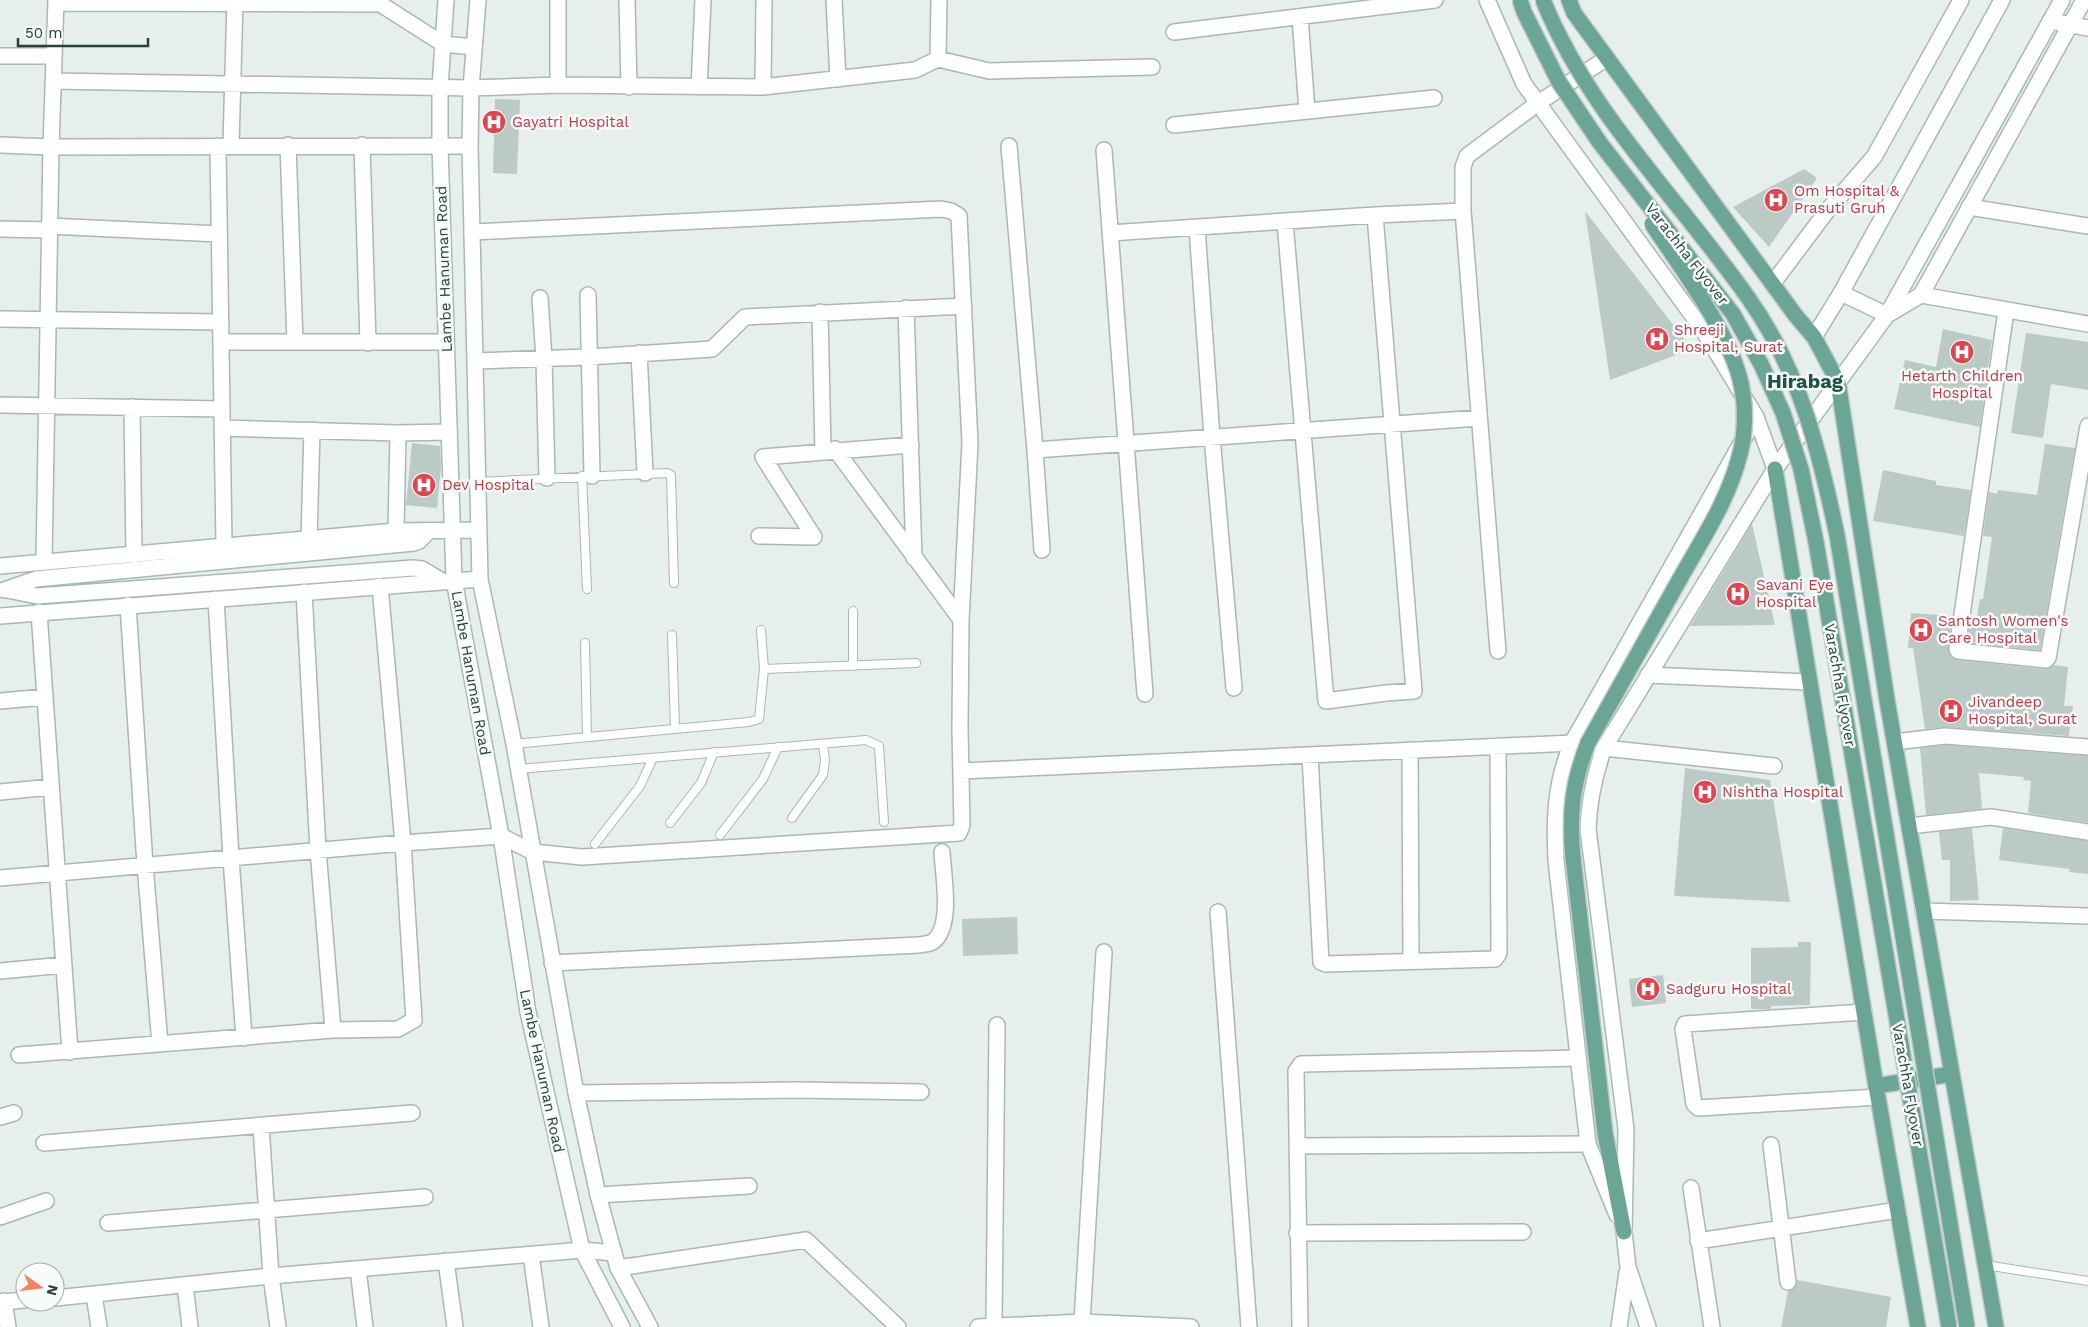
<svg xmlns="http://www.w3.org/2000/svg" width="2088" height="1327" viewBox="0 0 2088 1327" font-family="'Work Sans',sans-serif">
<rect width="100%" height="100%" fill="#e6efeb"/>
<path fill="#bbcac4" d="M495 99 520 100 517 174 493 173Z
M1804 169 1817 178 1769 247 1733 207Z
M1585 211 1692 349 1610 380Z
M1943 329 1992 340 1980 427 1894 409 1905 360 1936 367Z
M2026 333 2088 342V390L2051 384 2043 438 2011 433Z
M412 443 440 446 441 467 437 508 406 505Z
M2045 444 2075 448 2040 650 1967 643 1971 617H1977L1980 599H1983L1992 537 1983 536 1989 492 1997 494 1998 490 2037 495Z
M1883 470 1936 481V485L1971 490 1964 536 1873 521Z
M1752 524 1775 625 1690 626 1698 613Z
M1911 613 1952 616 1948 648 1950 656 1957 660 2045 669 2054 665 2068 667 2064 706H2073L2069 736 1946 727 1925 729 1913 648H1908Z
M1945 745 2088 756V823L2028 813 2031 781 2023 780 2024 777 1979 773 1982 809 1926 815 1920 748Z
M1685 768 1770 780 1790 902 1674 896Z
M1972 828 1979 900 1950 901V860H1942L1939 832Z
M2003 828 2088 841V874L2069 872 2070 869 1999 860Z
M1017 917 1018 954 963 956 962 919Z
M1798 942H1811L1810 1005 1771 1006V1009H1751V948L1798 947Z
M1663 975 1666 1003 1632 1007 1629 979Z
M1797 1280 1891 1297 1886 1327H1781L1788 1291 1796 1286Z"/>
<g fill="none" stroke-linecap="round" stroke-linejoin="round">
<g stroke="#a8b8b2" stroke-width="10">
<path id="service" d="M582 476 587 589
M478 482 667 473 671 475 674 583
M853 611V666
M672 635 675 729
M585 643 587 737
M764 669 916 663
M514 744 749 722 759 719 764 669 761 630
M518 769 866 740 879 746 884 822
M792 818 823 775 825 760 823 744
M670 823 701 783 714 752
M720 835 763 779 778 747
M595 844 640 786 653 758
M1985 1265 2088 1281"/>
</g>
<g stroke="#a8b8b2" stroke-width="18">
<path id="minor" d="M374 0 443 44 474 47
M627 0 629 87
M834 0 838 79
M56 3 379 4
M1300 17 1307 111
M2050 21 2088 28
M1174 32 1435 0
M0 56H54
M938 59 989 71 1152 67
M53 81 471 88 558 85 763 87 915 70 938 59 939 0
M558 85V0
M699 87 703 0
M763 87 764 0
M1174 125 1434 98
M0 145 51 147 470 146
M231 145 235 0
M288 145 295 342
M362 145 368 343
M218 146 224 546
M1009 146 1035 450 1042 550
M1104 150 1145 694
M1969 207 2088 226
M1285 222 1326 701 1386 693 1414 691 1375 215
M49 226 219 234
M1197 228 1212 437 1234 688
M0 229 49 230
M1110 233 1375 215 1463 211
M588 295 592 476
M540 298 544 359 547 478
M906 308 914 558
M2006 311 1957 649 1958 651 2046 660 2048 658 2088 426
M820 312 823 451
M0 319 221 322
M221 342H446
M639 353 645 473
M476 361 589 357 712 349 745 317 964 306
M0 405 222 409
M132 407 134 555
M222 428 398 433 449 432
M835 449 961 620
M1035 450 1479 418
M396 531 398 433
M759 536 814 537 763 457 911 445
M309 538 312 430
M44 562 51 147 56 0
M304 592 318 850 333 1030
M216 599 231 858 244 1038
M128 605 145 865 160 1044
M39 612 70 1052
M1498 651 1463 211V167L1467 156 1538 103 1607 58
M1648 675 1809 682
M0 701 45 697
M1895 742 1945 736 2088 747
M1410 750 1411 961
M1310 755 1321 962 1326 964 1495 959 1499 953 1498 746
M961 771 1572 743 1604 748 1774 766
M0 792 51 787
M1909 826 1991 817 2088 832
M0 878 403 843 501 836 533 852 582 857 959 833 962 825 960 728 961 620 970 443 959 216 951 211 941 209 472 232
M1923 911 2088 916
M1218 912 1249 1327
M552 963 919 945C924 944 930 944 934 941 953 924 943 875 942 852
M0 971 64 965
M1864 1012 1685 1024 1683 1029 1694 1104 1698 1108 1878 1097
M19 1055 333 1030 398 1029 414 1020 403 843 380 586
M576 1093 797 1090 921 1092
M0 1117 14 1113
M261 1126 271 1276 278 1327
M44 1143 412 1113
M1771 1145 1788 1282
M1297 1146 1588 1144
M1691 1188 1712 1327
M598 1195 749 1186
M0 1217 46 1201
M108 1223 425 1197
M1297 1233 1523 1232
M1698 1241 1898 1210
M531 1255 541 1327
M446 1261 455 1327
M618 1268 806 1240 898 1327
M358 1269 365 1327
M185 1285 190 1327
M94 1295 99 1327
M4 1301 8 1327
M1082 1322 1104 952
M994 1325 997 1025
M1300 1327 1296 1071 1301 1064 1578 1058"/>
</g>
<g stroke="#a8b8b2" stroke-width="18">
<path id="tertiary" d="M1487 0 1524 84 1703 330 1756 417 1775 469
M1773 283 1827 211 1874 157 1961 0
M1841 293 1887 315 1921 295 2084 0
M1921 295 2088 324
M55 1298 271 1276 582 1250 614 1253
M0 1302 25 1300"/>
</g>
<g stroke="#a4bbb3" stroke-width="18">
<path id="secondary" d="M446 0 440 87V146L454 580 501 836 528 1012 582 1250 622 1327
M478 0 471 88 470 146 480 579 514 744 576 1093 598 1195 618 1268 650 1327
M1814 337 1841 293 2002 0
M0 566 396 531 478 530
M4 590 36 579 414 543 419 541 429 531
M7 590 37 596 413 568 422 569 442 581
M0 616 480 579
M1617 1215 1588 1144 1556 861C1554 818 1555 783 1572 743L1756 417
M978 1327 1082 1322 1191 1327
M1619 1327 1627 1272
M1648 1327 1628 1267 1624 1232 1626 1129 1588 829C1589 801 1594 776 1604 748L1775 469 1887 315 2062 0"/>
</g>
<g stroke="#c2cac8" stroke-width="18">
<path id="primary" d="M1569 0 1574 13 1796 316 1814 337 1838 382 1887 700 1996 1327
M1775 469 1876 1086 1918 1327
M1573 858 1605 1133 1624 1232
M1876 1086 1952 1074"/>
</g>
<use href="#service" stroke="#fff" stroke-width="8"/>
<use href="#minor" stroke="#fff" stroke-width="15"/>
<use href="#tertiary" stroke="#fff" stroke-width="15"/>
<use href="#secondary" stroke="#fff" stroke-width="15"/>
<use href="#primary" stroke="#6aa596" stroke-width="15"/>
<g stroke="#c2cac8" stroke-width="18" stroke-linecap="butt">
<path id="primary-bridge" d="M1520 0 1524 12 1559 82 1600 143 1733 314 1761 364 1783 413 1801 469 1816 542 1949 1327
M1543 0C1589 114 1680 200 1749 299 1800 371 1819 450 1837 535L1967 1327
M1573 858C1569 814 1572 784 1588 743 1619 688 1650 633 1681 577 1703 538 1729 499 1740 454 1746 431 1746 403 1740 379 1727 329 1681 268 1652 224"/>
</g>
<use href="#primary-bridge" stroke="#6aa596" stroke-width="15"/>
</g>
<defs>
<g id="hospital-disc" transform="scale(1.25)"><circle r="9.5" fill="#e0444e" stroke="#f7fbf9"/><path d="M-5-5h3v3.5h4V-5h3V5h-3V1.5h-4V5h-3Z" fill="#fff"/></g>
</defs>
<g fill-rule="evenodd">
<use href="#hospital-disc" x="494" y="122"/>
<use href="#hospital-disc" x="1776" y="200"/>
<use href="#hospital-disc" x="1657" y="339"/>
<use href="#hospital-disc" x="1962" y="352"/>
<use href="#hospital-disc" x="424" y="485"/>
<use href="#hospital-disc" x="1738" y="594"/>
<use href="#hospital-disc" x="1921" y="630"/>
<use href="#hospital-disc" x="1951" y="711"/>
<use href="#hospital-disc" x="1705" y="792"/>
<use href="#hospital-disc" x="1648" y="989"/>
</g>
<g text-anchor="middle" stroke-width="5" stroke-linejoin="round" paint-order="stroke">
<g font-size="15" fill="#be3a42" stroke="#f7fbf9" text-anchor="start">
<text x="512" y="127">Gayatri Hospital</text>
<text x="1794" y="196">Om Hospital &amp;<tspan x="1794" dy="17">Prasuti Gruh</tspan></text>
<text x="1674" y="335">Shreeji<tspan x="1674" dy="17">Hospital, Surat</tspan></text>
<text x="1962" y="381" text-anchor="middle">Hetarth Children<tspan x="1962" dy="17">Hospital</tspan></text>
<text x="442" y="490">Dev Hospital</text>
<text x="1756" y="590">Savani Eye<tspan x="1756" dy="17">Hospital</tspan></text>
<text x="1938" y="626">Santosh Women's<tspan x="1938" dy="17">Care Hospital</tspan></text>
<text x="1968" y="707">Jivandeep<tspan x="1968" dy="17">Hospital, Surat</tspan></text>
<text x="1722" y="797">Nishtha Hospital</text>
<text x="1666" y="994">Sadguru Hospital</text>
</g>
<g font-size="15" fill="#24423a" stroke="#f7fbf9">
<text transform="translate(1687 254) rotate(52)" y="5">Varachha Flyover</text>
<text transform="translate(444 269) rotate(-92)" y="5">Lambe Hanuman Road</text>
<text transform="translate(471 673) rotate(80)" y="5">Lambe Hanuman Road</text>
<text transform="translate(1840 685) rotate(80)" y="5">Varachha Flyover</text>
<text transform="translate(542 1071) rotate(78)" y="5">Lambe Hanuman Road</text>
<text transform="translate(1908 1085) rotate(80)" y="5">Varachha Flyover</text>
</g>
<g font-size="20" font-weight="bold" fill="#1f5548" stroke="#f7fbf9">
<text x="1805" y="388">Hirabag</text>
</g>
</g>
<g transform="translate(40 1287) rotate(104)"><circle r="24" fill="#f7fbf9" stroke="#a3b1ad"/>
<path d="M0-4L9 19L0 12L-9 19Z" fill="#f4845f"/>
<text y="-8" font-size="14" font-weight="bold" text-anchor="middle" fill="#24423a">N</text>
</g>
<path d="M18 38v8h130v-8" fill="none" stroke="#24423a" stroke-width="2.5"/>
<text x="25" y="38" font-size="15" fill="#24423a" stroke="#f7fbf9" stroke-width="4" paint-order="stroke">50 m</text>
</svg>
